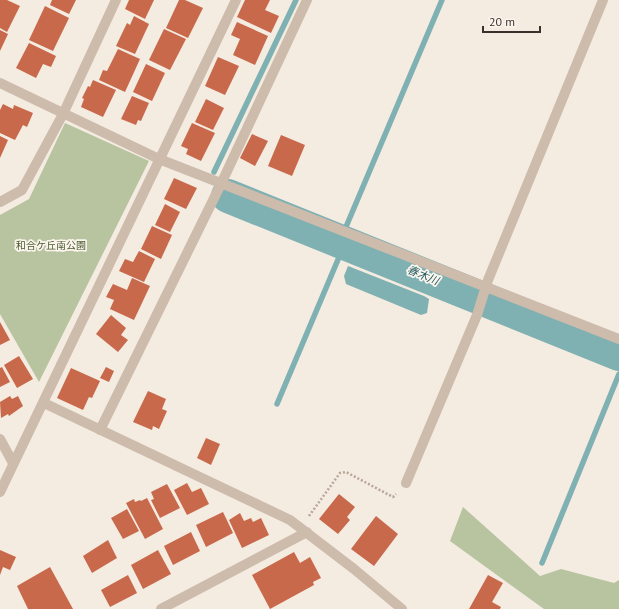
<svg xmlns="http://www.w3.org/2000/svg" width="619" height="609" viewBox="0 0 619 609" font-family="'PT Sans','Noto Sans JP',sans-serif">
<rect width="100%" height="100%" fill="#f4ebe1"/>
<path fill="#b8c4a0" d="M65 123 149 161 39 382 0 314V215L29 199Z
M463 507 540 576 561 569 614 583 619 580V609H544L450 541Z"/>
<path fill="#7fb0b2" d="M348 266 424 296 429 299 427 313 421 315 346 284 344 276Z"/>
<g fill="none" stroke-linecap="round" stroke-linejoin="round">
<path stroke="#7fb0b2" stroke-width="5.5" d="M214 172 296 0
M340 241 442 0
M277 404 345 243
M542 563 619 374"/>
<path stroke="#7fb0b2" stroke-width="34" d="M228 196 619 354"/>
</g>
<path fill="#c8694b" d="M0 0H7L20 6 7 32 0 28Z
M52 0H76L69 14 50 5Z
M129 0H154L145 19 125 9Z
M179 0H185L203 8 188 38 166 28Z
M245 0H270L265 10 279 16 271 33 237 17Z
M45 6 69 18 53 51 29 40Z
M134 16 149 24 135 54 116 46 127 23 130 25Z
M237 22 268 36 255 65 233 55 240 39 231 35Z
M164 29 186 39 170 70 149 60Z
M0 30 8 34 0 51Z
M29 43 56 56 51 67 43 64 36 78 16 68Z
M118 49 140 59 125 92 99 80 103 70 107 71Z
M218 57 239 66 225 95 205 86Z
M146 64 165 73 152 101 133 92Z
M93 80 116 90 103 117 81 107 84 99 82 98 88 86 90 87Z
M132 96 149 103 141 121 138 120 136 125 121 119Z
M206 99 224 108 213 130 195 122Z
M3 104 13 109 14 105 33 113 27 127 23 125 15 140 0 133V110Z
M192 123 215 133 201 161 186 154 188 149 181 146Z
M252 134 268 141 255 166 240 158Z
M281 135 305 145 292 176 268 166Z
M0 136 8 140 0 158Z
M174 178 197 188 186 209 164 199Z
M165 204 180 212 170 232 155 225Z
M152 226 172 235 161 259 141 249Z
M139 251 155 259 144 282 119 271 125 259 133 262Z
M132 278 150 286 134 320 110 309 114 300 106 297 113 284 127 290Z
M111 315 126 328 121 335 128 340 118 352 96 334Z
M0 322 10 340 0 345Z
M19 356 33 379 17 388 4 365Z
M2 367 10 382 0 387V368Z
M106 367 114 371 109 382 100 378Z
M71 368 100 381 92 398 89 397 83 410 57 398Z
M148 391 166 399 162 409 167 411 159 429 153 426 152 430 133 422Z
M10 396 12 399 18 396 23 406 9 416 8 414 1 418 0 402Z
M206 438 220 444 211 465 197 458Z
M187 483 192 492 201 488 209 504 187 515 174 490Z
M167 484 180 508 160 518 151 500 154 499 151 492Z
M339 494 355 507 347 517 350 520 338 534 319 519Z
M147 498 163 529 145 539 126 503 134 499 135 502 140 500 141 501Z
M127 509 139 531 123 539 111 518Z
M223 512 233 533 206 547 196 525Z
M240 513 244 521 251 518 253 522 261 518 269 535 242 548 229 520Z
M376 516 398 534 374 566 351 549Z
M191 532 200 551 173 565 164 546Z
M108 540 117 558 92 573 83 556Z
M0 550 16 557 10 570 3 567 0 575Z
M158 550 171 574 143 589 131 565Z
M294 552 300 563 310 557 321 578 313 582 314 585 270 609 252 575Z
M50 567 73 609H28L17 586Z
M128 575 137 593 110 607 101 590Z
M488 575 503 583 492 602 501 607 500 609H469Z"/>
<g fill="none" stroke-linecap="round" stroke-linejoin="round">
<path stroke="#b9a596" stroke-width="2.5" stroke-dasharray="2 2" stroke-linecap="butt" d="M309 516 340 473 346 472 393 497 396 494"/>
<path stroke="#cdbbac" stroke-width="10" d="M0 83 159 159 619 339
M0 202 22 190 63 114 116 0
M44 403 290 520 354 569 402 609
M100 430 221 184 307 0
M0 439 13 463
M406 483 477 315 488 280 603 0
M0 492 236 0
M161 609 307 532"/>
</g>
<g text-anchor="middle" stroke-width="3.5" stroke-linejoin="round" paint-order="stroke">
<g font-size="10" fill="#4a5a2e" stroke="#fbf5ee">
<text x="51" y="249">和合ケ丘南公園</text>
</g>
<g font-size="11" font-style="italic" fill="#1f5a5e" stroke="#fbf5ee">
<text transform="translate(423 275) rotate(22)" y="4">春木川</text>
</g>
</g>
<path d="M483 26v6h57v-6" fill="none" stroke="#3b302b" stroke-width="2"/>
<text x="489" y="26" font-size="12" fill="#3b302b" stroke="#fbf5ee" stroke-width="3" paint-order="stroke">20 m</text>
</svg>
